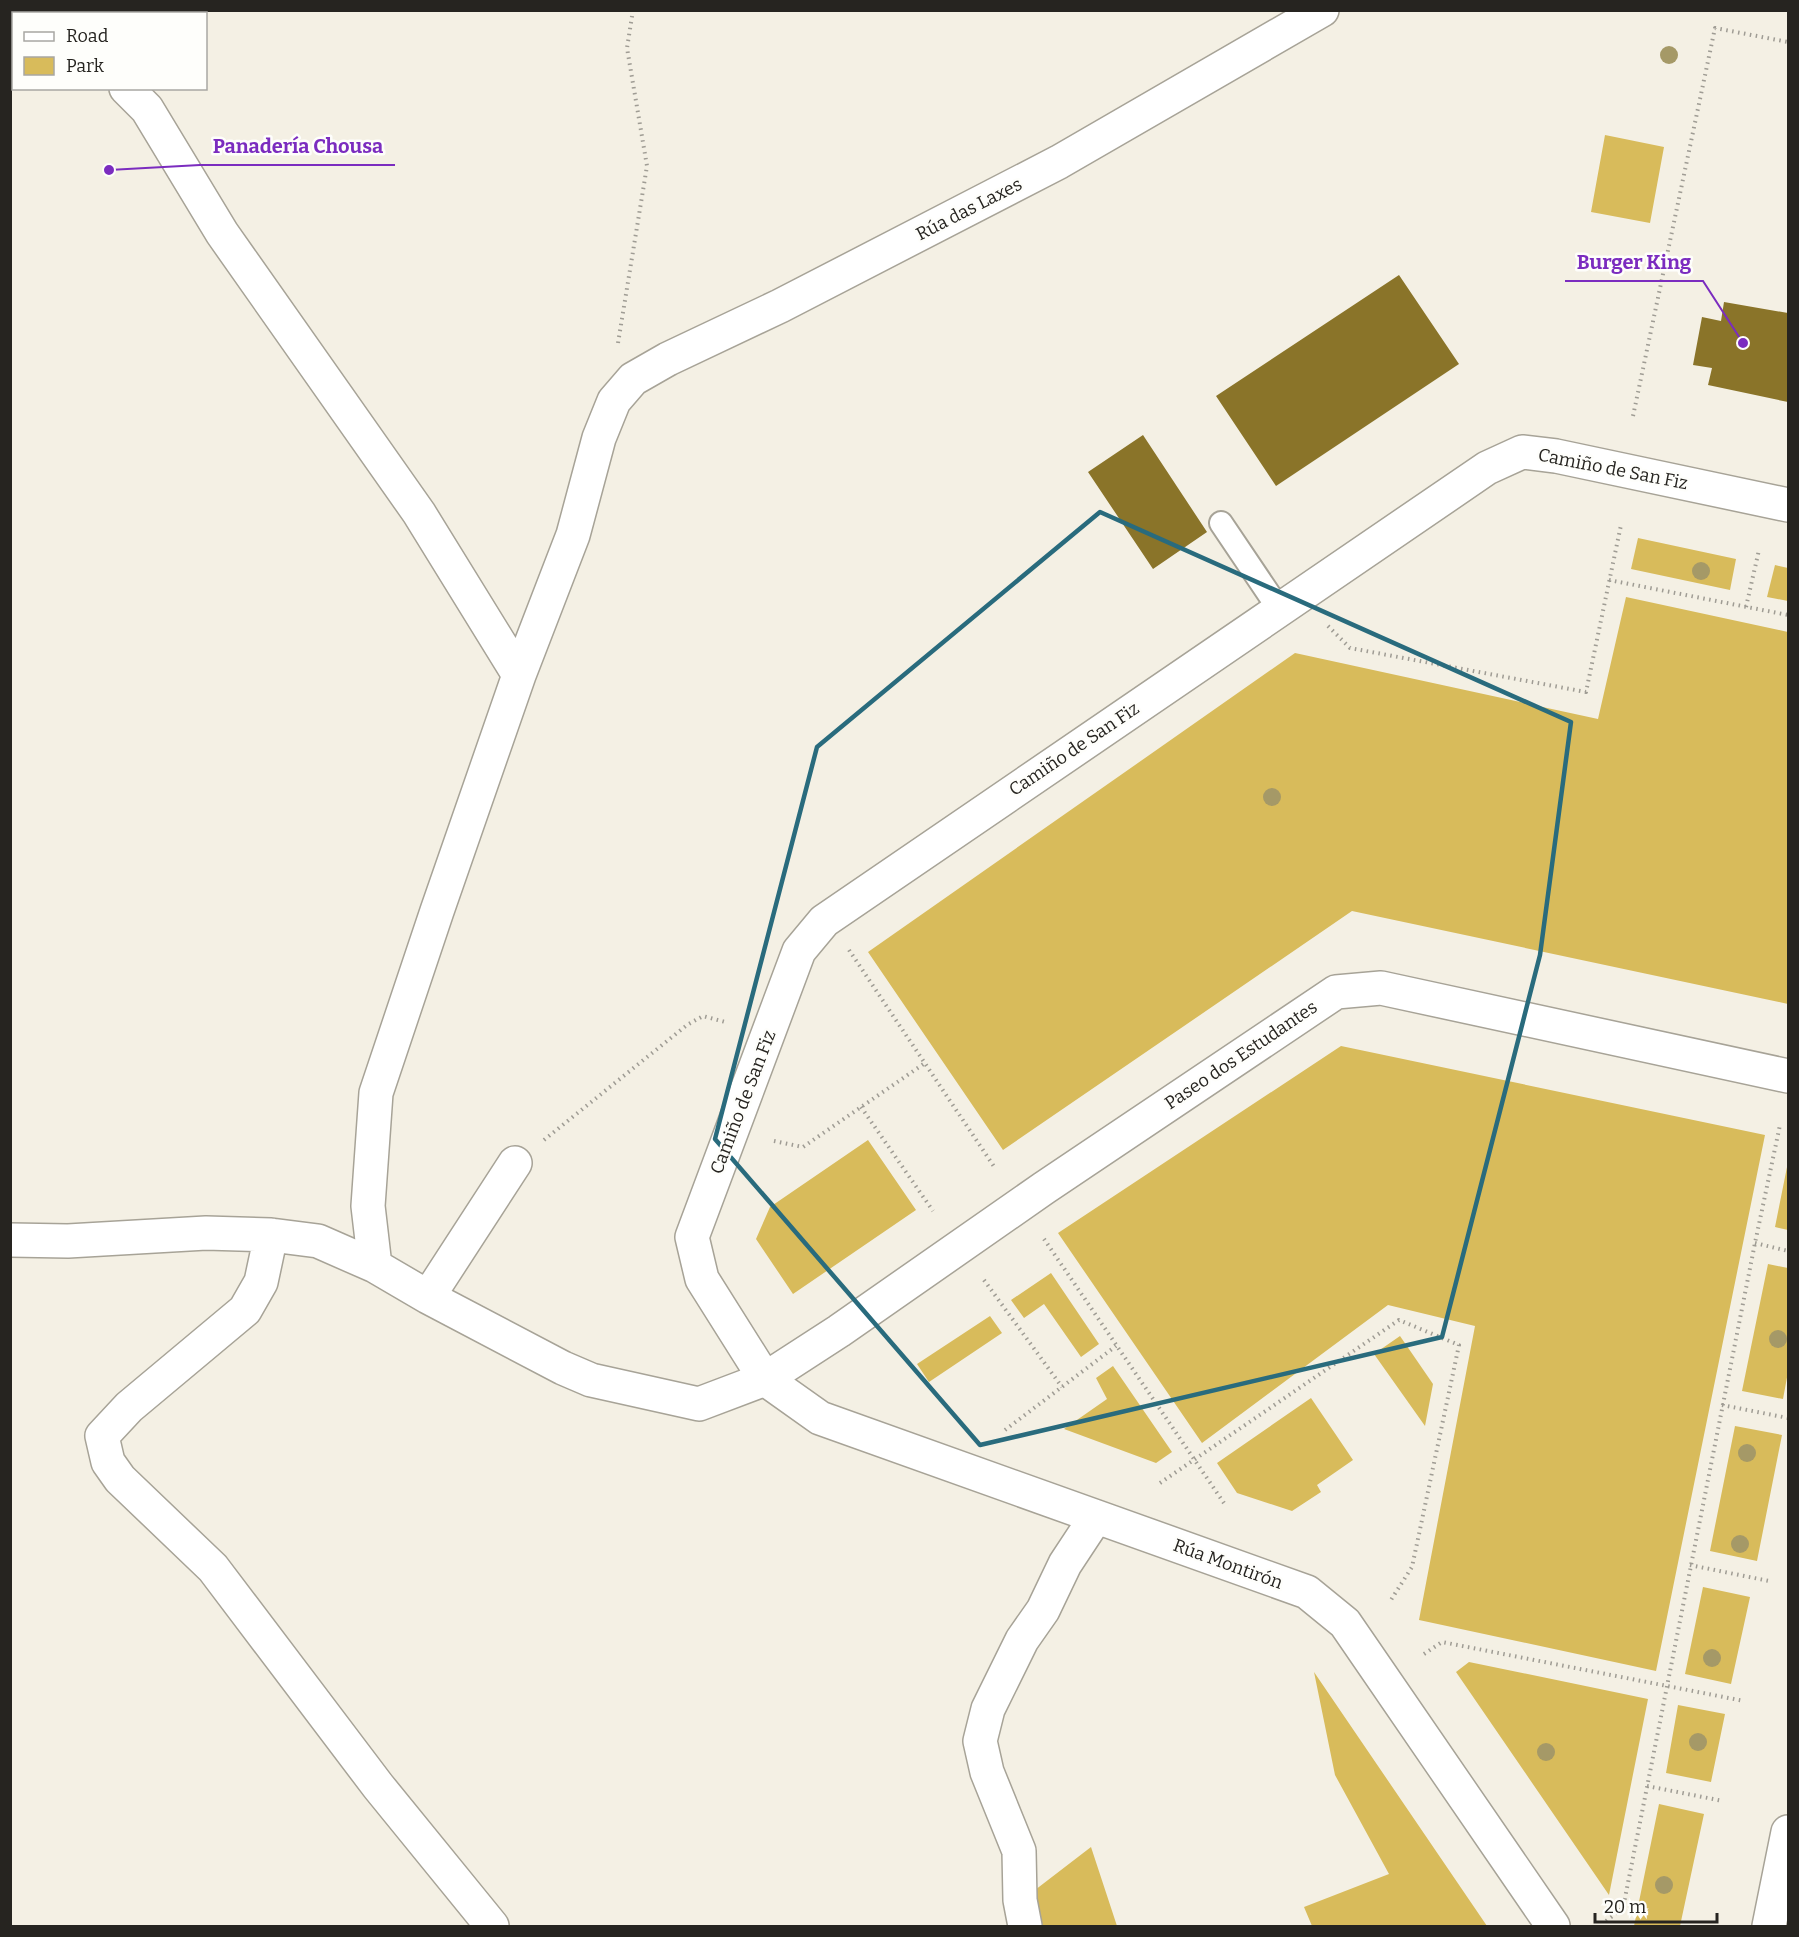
<svg xmlns="http://www.w3.org/2000/svg" width="1799" height="1937" viewBox="0 0 1799 1937" font-family="Bitter,serif">
<rect width="100%" height="100%" fill="#f4f0e4"/>
<path fill="#d8bb5b" d="M1605 135 1664 147 1650 223 1591 212Z
M1638 538 1736 559 1730 590 1631 569Z
M1775 565 1788 568V601L1767 597Z
M1626 597 1788 632V1004L1352 911 1003 1150 868 952 1295 653 1598 719Z
M1341 1046 1765 1135 1656 1671 1419 1620 1475 1326 1388 1305 1202 1443 1058 1233Z
M868 1140 916 1210 793 1294 756 1239 770 1207Z
M1788 1162V1230L1775 1227Z
M1768 1264 1788 1268V1372L1783 1399 1742 1391Z
M1051 1273 1099 1344 1081 1357 1044 1304 1024 1318 1011 1300Z
M990 1316 1002 1333 929 1382 917 1364Z
M1400 1336 1433 1384 1425 1426 1374 1354Z
M1113 1366 1172 1452 1156 1463 1064 1429 1107 1399 1096 1378Z
M1311 1398 1353 1460 1317 1485 1321 1492 1292 1511 1237 1493 1217 1463Z
M1735 1426 1782 1435 1757 1561 1710 1551Z
M1703 1587 1750 1597 1731 1684 1685 1674Z
M1469 1662 1648 1699 1609 1895 1456 1672Z
M1314 1672 1487 1926H1312L1304 1907 1389 1874 1335 1775Z
M1678 1705 1725 1714 1711 1782 1666 1773Z
M1659 1804 1704 1814 1680 1926H1634Z
M1091 1847 1117 1926H1040L1035 1890Z"/>
<path fill="#8a7429" d="M1399 275 1459 364 1276 486 1216 396Z
M1724 302 1788 313V402L1708 385 1712 368 1693 365 1702 317 1721 321Z
M1143 435 1207 532 1153 569 1088 472Z"/>
<g fill="none" stroke-linecap="round" stroke-linejoin="round">
<g stroke="#a7a397" stroke-width="26">
<path id="lane" d="M1221 523 1279 609"/>
</g>
<g stroke="#a7a397" stroke-width="36">
<path id="street" d="M45 10 48 14
M126 88 147 109 222 233 419 513 519 675
M271 1235 261 1282 245 1310 129 1407 102 1436 108 1462 120 1479 213 1568 378 1786 492 1926
M10 1240 68 1241 206 1233 271 1235 318 1241 375 1266 428 1297 563 1368 591 1380 699 1404 765 1379 839 1331 1044 1188 1336 992 1381 988 1788 1076
M375 1266 368 1206 376 1093 437 911 519 675 573 535 599 438 614 401 633 379 668 359 780 306 1059 162 1322 10
M428 1297 515 1163
M1025 1926 1020 1900 1019 1851 987 1772 980 1741 988 1709 1022 1640 1043 1610 1065 1564 1096 1517
M1553 1926 1345 1623 1307 1592 820 1418 765 1379 702 1279 692 1237 799 951 824 921 1487 468 1522 452 1556 456 1788 505
M1769 1926 1788 1832"/>
</g>
<path stroke="#9f9c94" stroke-width="4" stroke-dasharray="1.5 4.5" stroke-linecap="butt" d="M618 343 647 166 627 48 633 10
M1633 416 1715 28 1788 42
M1609 580 1788 615
M1746 607 1759 550
M1328 626 1350 648 1586 692 1621 525
M849 950 995 1168
M861 1107 933 1211
M544 1140 687 1025 703 1016 725 1022
M774 1141 803 1147 925 1063
M1044 1239 1226 1506
M1755 1243 1788 1251
M984 1280 1062 1387
M1722 1405 1788 1418
M1005 1430 1116 1346
M1160 1483 1399 1320 1459 1345 1412 1567 1389 1603
M1690 1565 1769 1581
M1424 1654 1442 1642 1744 1701
M1647 1786 1723 1801
M1606 1921 1623 1908 1755 1243 1780 1125"/>
<use href="#lane" stroke="#fff" stroke-width="22"/>
<use href="#street" stroke="#fff" stroke-width="33"/>
</g>
<g fill="#a59967">
<circle cx="1669" cy="55" r="9"/>
<circle cx="1701" cy="571" r="9"/>
<circle cx="1272" cy="797" r="9"/>
<circle cx="1778" cy="1339" r="9"/>
<circle cx="1747" cy="1453" r="9"/>
<circle cx="1740" cy="1544" r="9"/>
<circle cx="1712" cy="1658" r="9"/>
<circle cx="1698" cy="1742" r="9"/>
<circle cx="1546" cy="1752" r="9"/>
<circle cx="1664" cy="1885" r="9"/>
</g>
<path fill="none" stroke="#296b7d" stroke-width="4.5" stroke-linejoin="round" d="M1100 512 1571 722 1540 955 1442 1337 980 1445 715 1139 817 747Z"/>
<g text-anchor="middle" stroke-width="5" stroke-linejoin="round" paint-order="stroke">
<g font-size="18" fill="#262420" stroke="#fefefb">
<text transform="translate(969 209) rotate(-27)" y="6">Rúa das Laxes</text>
<text transform="translate(1613 469) rotate(11)" y="6">Camiño de San Fiz</text>
<text transform="translate(1074 749) rotate(-34)" y="6">Camiño de San Fiz</text>
<text transform="translate(1241 1055) rotate(-34)" y="6">Paseo dos Estudantes</text>
<text transform="translate(743 1102) rotate(-69)" y="6">Camiño de San Fiz</text>
<text transform="translate(1228 1564) rotate(20)" y="6">Rúa Montirón</text>
</g>
</g>
<path fill="none" stroke="#7b2cbf" stroke-width="2" d="M109 170L200 165H395M1743 343L1703 281H1565"/>
<g fill="#7b2cbf" stroke="#fefefb" stroke-width="2">
<circle cx="109" cy="170" r="6"/>
<circle cx="1743" cy="343" r="6"/>
</g>
<g font-size="20" text-anchor="middle" font-weight="bold" fill="#7b2cbf" stroke="#fefefb" stroke-width="5" stroke-linejoin="round" paint-order="stroke">
<text x="298" y="153">Panadería Chousa</text>
<text x="1634" y="269">Burger King</text>
</g>
<rect width="1799" height="1937" fill="none" stroke="#262420" stroke-width="24"/>
<rect x="12" y="12" width="195" height="78" fill="#fefefb" stroke="#a8a7a3" stroke-width="1.5"/>
<rect x="24" y="32" width="30" height="9" fill="#ffffff" stroke="#a8a7a3" stroke-width="1.5"/>
<text x="66" y="42" font-size="18" fill="#262420">Road</text>
<rect x="24" y="57" width="30" height="18" fill="#d8bb5b" stroke="#a8a7a3" stroke-width="1.5"/>
<text x="66" y="72" font-size="18" fill="#262420">Park</text>
<path d="M1595 1913v9h122v-9" fill="none" stroke="#262420" stroke-width="3"/>
<text x="1604" y="1913" font-size="18" fill="#262420" stroke="#fefefb" stroke-width="4.5" paint-order="stroke">20 m</text>
</svg>
